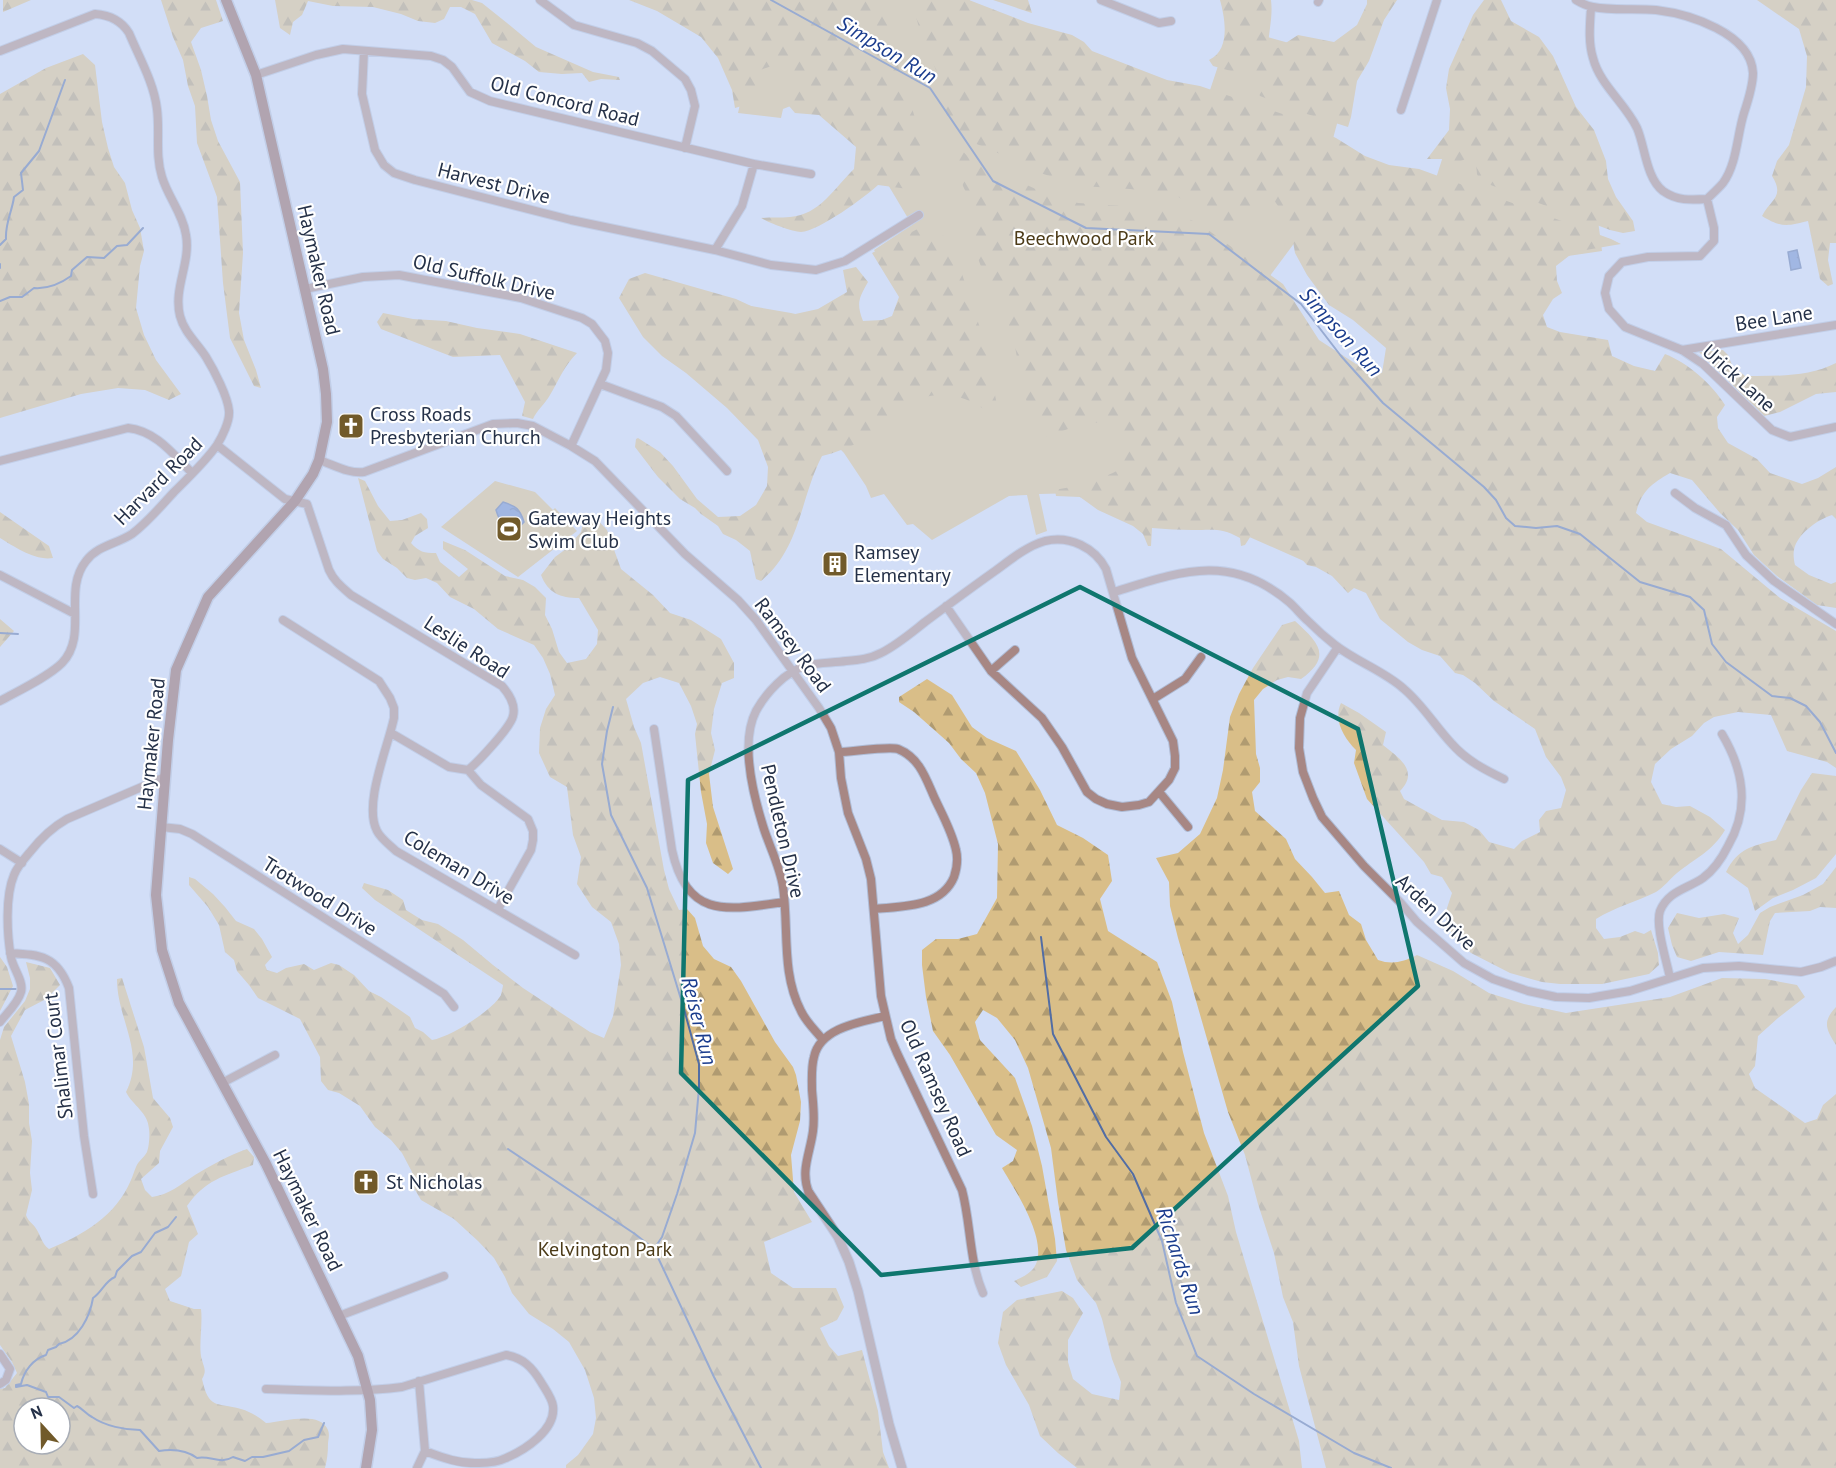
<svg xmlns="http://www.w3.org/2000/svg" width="1836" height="1468" viewBox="0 0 1836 1468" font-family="'PT Sans',sans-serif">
<defs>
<pattern id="forest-firs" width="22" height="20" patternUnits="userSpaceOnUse" patternTransform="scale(1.5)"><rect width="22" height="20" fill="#d9be88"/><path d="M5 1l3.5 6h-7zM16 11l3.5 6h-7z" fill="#b09b71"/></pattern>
<pattern id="water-ripples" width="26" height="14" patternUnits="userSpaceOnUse" patternTransform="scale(1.5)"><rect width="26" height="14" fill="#6687cb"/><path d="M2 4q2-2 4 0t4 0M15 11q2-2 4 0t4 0" fill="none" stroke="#546fa7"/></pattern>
</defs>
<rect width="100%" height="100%" fill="#d2def7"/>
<path fill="#d9be88" d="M659 0H970L967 14 1207 99 1231 27 1354 61 1328 157 1432 191 1486 20 1589 152 1602 251 1357 287 1304 230 1172 408 1306 562 1220 524 1079 493 1039 494 1047 531 1036 535 1027 495 1009 496 932 540 913 524 907 525 884 494 871 498 866 486 844 453 783 391 723 301 791 313 893 336 902 294 874 250 912 225 856 131 798 103 783 109 781 118 738 113 742 95 717 44Z
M495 481 535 492 553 510 555 508 577 531 518 577 441 527Z"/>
<path fill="url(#forest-firs)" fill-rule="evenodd" d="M3 0H31L3 12Z
M161 0H216L223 21 201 28 191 42 201 70 207 96 211 120 218 141 240 182 243 253 239 313 244 340 256 370 261 388 254 386 230 338 223 283 217 197 197 143 195 106 188 86 183 60 173 37Z
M275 0H472L482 3 507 23 536 47 593 72 619 77 620 80 601 79 589 82 582 73 562 74 539 72 525 61 492 43 475 14 461 7H450L444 19 435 23 418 21 401 14 373 7 333 6 308 1 302 15 293 22 290 35 280 28Z
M629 0H883L887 14 891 44 918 127 924 152 927 173 921 184 908 189 878 185C865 197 819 231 801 232 792 232 769 223 761 218 771 217 781 218 790 217 820 215 835 187 854 169L856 147 819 115 795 113 784 100 791 89 794 79 775 65 760 70 752 103 735 108 732 90 718 58 701 37 657 11Z
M911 0H969L1028 23 1072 35 1084 42 1092 51 1167 80 1200 86 1297 119 1336 138 1365 156 1389 165 1419 169 1611 239 1621 244 1574 252 1556 266 1557 281 1562 293 1553 299 1543 315 1547 327 1560 332 1608 340 1612 356 1634 366 1655 371 1665 354C1688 363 1712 384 1725 405L1717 417 1718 428 1728 443 1757 459 1770 473 1802 484 1818 478 1836 467V519L1832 515C1817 520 1797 534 1794 550 1793 554 1794 561 1795 565L1809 575 1831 584 1836 582V608L1817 605 1777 576 1754 555 1738 530 1720 513 1692 480 1670 473C1651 484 1641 492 1636 513L1647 522 1721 549 1780 598 1836 631V768L1827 762 1787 751 1771 715 1738 712 1714 717 1704 723 1692 736 1671 749 1655 764 1651 782 1662 804 1676 807 1690 806 1710 817 1725 830C1713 851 1694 859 1677 873 1670 879 1664 887 1656 892 1636 902 1615 907 1596 919V928L1604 939 1620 937 1635 931 1644 934 1651 930 1658 953 1659 965 1649 974 1602 984H1560L1542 982 1510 973 1471 953 1452 935 1446 919 1447 908 1452 893 1442 877 1431 874 1424 862 1367 799 1354 763 1356 750C1344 738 1333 720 1341 703L1359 713 1386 732 1383 745C1398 757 1420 771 1400 791L1404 799 1442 820 1464 822 1479 830 1489 842 1514 849 1522 841 1540 832 1539 820 1546 811 1561 808 1566 790 1561 777 1546 757 1535 729 1494 701 1475 683 1463 675 1455 673 1440 656 1422 650 1408 642 1380 619 1366 593 1354 588 1348 593 1332 576 1316 567 1307 565 1297 554 1275 541 1268 534 1254 531 1245 545 1241 546 1240 538C1221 527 1212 530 1192 530 1179 530 1166 529 1152 528L1151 546H1148L1143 534 1133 526 1098 510 1080 497 1056 496 1055 490C1074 487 1108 478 1123 467L1121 417 1068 429 1042 438 1041 425 1028 407 1020 376 1014 340 997 293 982 269 969 235 974 209 963 186 957 160V145L970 159 1040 191 1078 203 1169 209 1201 225 1283 284 1319 340 1356 364 1382 373 1386 348 1353 320 1329 305 1307 275 1295 253 1290 224 1274 200 1244 218 1229 231 1174 194 1130 189 1081 186 1034 171 996 152 950 133 941 82 921 34Z
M993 0H1028L1032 13Z
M1220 0H1271C1273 16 1269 30 1268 46L1278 48 1298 35 1334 42 1357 25 1367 4V0H1397L1384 20 1369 61 1357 81 1351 117 1348 127 1307 114 1260 96 1248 73 1231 71 1213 66 1209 60C1231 50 1225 18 1220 0Z
M1484 0H1501L1511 21 1539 37 1553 56 1576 107 1594 130 1606 161 1608 179 1616 197 1633 221 1635 231 1623 233 1610 230 1480 181 1477 174 1476 163C1468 156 1463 159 1455 165L1442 159H1427L1449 130 1450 109 1446 88 1449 69 1473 15Z
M1757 0H1836V243H1830L1828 260 1833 284 1828 286 1820 279 1808 221C1788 226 1781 228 1762 216 1771 199 1785 197 1772 176L1777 161 1789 145 1806 87 1807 56 1799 29Z
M83 54 95 65 102 122 108 148 114 167 125 183 132 210 140 228 144 251 140 266 136 308 144 335 156 360 181 394 169 400 145 390 118 388 81 394 0 418V94L46 68Z
M927 224 949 240 961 271 984 340 997 405 993 414C980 407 964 396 949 395 930 393 909 401 893 411L895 420C874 436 847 450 822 456 800 498 801 548 761 581L756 579 750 551 736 540 723 534 718 526 701 514 695 508 680 499 658 477 635 447 636 439 638 438 660 452 673 466 697 499 718 517 740 516 756 505 767 486 768 467 758 440 727 408 686 373 662 356 643 337 619 298 629 279 645 273 736 299 777 318 818 309 847 292 843 270 856 267 868 282C859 298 856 303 863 321L882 320 892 316 899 297 872 253Z
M383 313 413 319 446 321 477 328 520 334 577 353C564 366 559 380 550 395 545 404 537 410 533 419L522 416 525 402 500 355 453 357 381 329 377 322Z
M1723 350 1728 355 1732 365 1745 376C1775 376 1809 377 1836 363V392L1816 394 1780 412 1764 416 1699 352Z
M358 478 365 481 378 506 390 521 402 520 421 513 427 519 428 528 415 536 411 543C419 552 424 553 436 553L440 562 459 577 468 569 443 549V541L465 550 505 576 523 580 535 587 546 598 545 615 552 629 559 652 567 663 586 659 597 644 598 630 579 598C560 598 548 593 541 575L555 557 566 549 581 532 583 523 579 514 593 515 607 530 621 569 653 595 670 613 691 620 721 639 734 663V678L722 683 714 709 711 733 715 750 709 774 713 807 733 869 728 874 713 863 706 843 707 824 701 792 695 734 697 724 691 706 679 683 660 677 643 683 626 699 634 727 641 743 664 870 669 889 679 910 687 909 695 918 703 946 714 959 731 967 741 981 775 1042 793 1067 796 1075 801 1102 800 1121 791 1155 794 1192 812 1222 764 1242 771 1273 793 1288H836L844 1307 837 1320 820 1328 829 1346 838 1356 862 1350 878 1411 883 1452 889 1468H566V1465L578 1455 593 1434 596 1418 594 1398 585 1370 569 1342 553 1329 529 1314 512 1293 505 1277 494 1258 478 1241 454 1219 421 1200 414 1188 412 1172 402 1153 391 1140 375 1127 360 1106 339 1093 328 1090 321 1081 320 1057 300 1019 258 998 249 985 237 971 234 960 225 952 219 925 208 907 189 885V877L195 879 213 894 225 907 236 921 254 929 262 939 272 957 265 965 267 970 277 973 286 968 304 964 314 970 331 963 339 965 354 975 369 991 381 997 410 1017 415 1028 423 1032 432 1040C450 1037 492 1011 501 995 501 994 503 987 503 985L375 900 362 888 364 883 388 890 403 900 406 910 422 920 438 924 463 940 493 965 523 988 590 1032 604 1038 613 1016 621 965 619 944 611 922 592 907 577 884 581 857 573 835 567 787 550 777 539 753 540 728 546 709 555 695 550 674 543 658 534 645 498 629 474 609 450 597 437 583 426 578 415 580 407 578 397 568 383 559 377 551Z
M0 512 49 546 53 558C35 561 15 547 0 538Z
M0 619 14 631 0 647Z
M1295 621C1318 642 1333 656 1301 679L1288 677 1277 680 1263 689 1254 700 1256 754 1260 768V782L1252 792 1255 811 1286 839 1295 859 1312 877 1325 893 1339 891 1349 915 1361 924 1366 940 1378 960C1392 965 1403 962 1417 955L1453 971 1489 993 1524 1004 1566 1013 1670 997 1722 978 1765 979 1797 985 1805 997 1778 1018 1758 1036 1755 1066 1749 1074 1755 1088 1805 1123 1817 1119 1823 1105 1836 1094V1468H1326L1299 1366 1293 1322 1283 1297 1274 1253 1258 1204 1245 1155 1228 1112 1178 938 1170 906 1169 882 1156 858 1178 853 1200 834 1217 798 1223 770 1230 717 1239 694 1253 668 1282 625Z
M927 679 952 695 972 727 987 738 1016 751 1040 790 1057 825 1083 838 1108 855 1112 881 1100 899 1108 931 1157 962 1172 1002 1183 1052 1204 1133 1228 1196 1236 1232 1299 1441 1302 1468H1077L1058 1453 1040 1436 1029 1405 1006 1365 998 1343 1003 1312 1017 1300 1062 1291 1073 1298 1083 1313 1068 1340V1362L1073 1379 1092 1394 1119 1400 1121 1382 1112 1359 1102 1319 1096 1303 1077 1280 1066 1250 1058 1202 1051 1148 1028 1068 1015 1040 997 1018 983 1010 975 1022 980 1040 1015 1078 1032 1126 1042 1166 1055 1239 1057 1261 1047 1277 1021 1287 1014 1281C1023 1277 1032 1273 1036 1264 1047 1238 1015 1190 1002 1168L1013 1161 1017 1150 996 1135 950 1055 933 1031 926 997 922 965V950L936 939H958L977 934 997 898 998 844 985 793 976 773 961 759 949 743 914 712 899 702V697Z
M1812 773 1836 776V854L1816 878 1793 890 1773 898 1755 911 1748 888 1726 872C1738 848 1752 846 1776 840L1801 790Z
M1836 867V908L1820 907 1810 911 1775 913 1770 921 1763 955 1719 952 1691 961 1677 957 1672 945 1668 928 1677 913 1699 918 1724 914 1739 918 1733 933 1738 944 1748 935 1760 913 1770 907 1803 895 1823 884Z
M0 957 7 967 13 986 0 1011Z
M26 962 50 968 60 985 46 999 25 1010 11 1036 25 1082 29 1104V1123L32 1141 30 1173 32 1190 26 1215C28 1221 32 1223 35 1227 41 1235 41 1243 49 1249 83 1235 116 1216 131 1180 133 1176 134 1171 136 1167 138 1161 144 1158 147 1152 149 1147 150 1135 149 1129 148 1112 133 1106 126 1092 146 1052 117 1020 117 979L122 978 144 1047 153 1098 170 1118 173 1127 160 1151 159 1163 141 1179 145 1190 152 1197C169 1195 181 1184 195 1175 212 1165 229 1155 247 1149L254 1157 253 1165C224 1176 205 1180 187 1206L198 1234 189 1242 181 1276 165 1289 170 1301 194 1309H201C203 1324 198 1349 202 1360 204 1368 207 1371 202 1379 209 1410 216 1402 241 1409 251 1412 259 1417 266 1423 283 1422 320 1410 328 1430 330 1435 328 1440 328 1444 328 1453 327 1460 325 1468H0V1389L5 1388 17 1373 12 1362 0 1345V1040L4 1027 25 1001 30 989V978ZM24 1408H60V1444H24Z
M1836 1007V1045C1826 1029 1822 1022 1836 1007Z"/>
<path fill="url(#water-ripples)" stroke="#526da4" stroke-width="1.5" d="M1797 250 1801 268 1791 270 1788 252Z
M503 502C516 506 520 509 524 522L516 530C503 526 500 523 496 510Z"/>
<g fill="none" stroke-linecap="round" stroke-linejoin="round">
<path stroke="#526da4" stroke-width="2" d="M771 0 930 88 993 181 1086 228 1209 234 1301 304 1341 356 1383 403 1484 487 1496 500 1506 518 1515 526 1536 528 1557 526 1580 534 1640 582 1690 597 1704 610 1712 644 1726 662 1772 696 1790 698 1806 706 1820 722 1836 753
M0 245 6 239C5 223 12 212 14 197L23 190 21 173 39 151 65 80
M0 264V268
M0 301 10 297H22L34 288C47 289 60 284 71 276L72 270 87 257 104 258 117 246 127 245 143 228
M0 633 18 634
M613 707 607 731 602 764 611 815 647 888 684 1009 699 1064V1088L695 1133 677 1194 662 1237 654 1249
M1041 937 1053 1034 1106 1137 1133 1174 1162 1241 1176 1303 1197 1356 1254 1394 1354 1453 1391 1468
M0 989H16
M508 1149 635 1234 654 1249 714 1377 761 1468
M16 1387 27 1385 46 1392 48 1397H59L74 1408 77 1406C83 1409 86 1414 92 1417 105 1426 125 1430 140 1430L159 1451C172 1449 186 1450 197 1458 210 1455 220 1465 233 1457L245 1461 252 1457H263L289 1451 304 1440 318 1437 324 1423
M16 1387V1385L21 1384C24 1371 33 1359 46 1355L48 1350 56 1347 59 1344C79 1340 90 1316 93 1298 102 1292 105 1281 115 1277L117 1271 132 1256 141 1252 155 1233 168 1227 176 1217"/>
<g stroke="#afbbd4" stroke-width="10">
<path id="minor" d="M540 0 574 25 637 43 652 51 685 79 691 90 695 106 685 148
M1101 0 1159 23 1171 21
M1576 0C1581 3 1587 6 1593 7 1613 11 1635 8 1656 10 1689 14 1751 33 1753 73 1753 86 1748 101 1744 113 1737 135 1737 164 1723 183 1718 189 1712 194 1707 199 1691 200 1677 201 1663 191 1646 178 1645 146 1637 128 1625 103 1600 85 1593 58 1588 42 1590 24 1591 7
M1318 2 1319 0
M0 51 95 14C109 15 121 20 129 33 139 57 154 83 157 109 160 132 155 155 162 177 168 197 183 214 186 235 191 263 173 288 180 316 184 332 197 343 206 357 214 370 228 397 229 411 230 421 222 437 217 445 206 461 188 478 174 492 161 506 148 522 132 534 117 544 98 545 86 561 62 591 89 635 62 663 48 677 18 691 0 701
M364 51 362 94 375 150 384 165 394 173 415 180 571 220 715 250 771 265 816 270 845 261 919 215
M256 75 316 55 343 49 431 56 443 60 452 67 470 92 490 101 754 164 811 174
M1401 110 1437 0
M1707 199 1714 228V241L1700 256 1648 257 1622 262 1609 276 1605 293 1609 309 1625 327 1682 350 1703 364 1772 430 1790 437 1836 427
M715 250 742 206 754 164
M305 289 363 277 399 275 521 298 582 318 592 324 605 341 608 353 606 370 571 446
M1682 350 1836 325
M600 384 662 407 676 416 727 471
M217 445 285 499 307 504 329 570C334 581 342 587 351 595L502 686C509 694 516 705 513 716 511 727 477 763 468 770L449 767 391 733
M319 460C334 465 349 474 364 472L493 424 517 423 533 426 571 446 595 461 685 554 738 600 756 620 819 708 831 728 839 752 841 778 848 813 866 859 871 879 881 996 891 1039 897 1053 962 1190C971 1224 969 1261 983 1293
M0 461 128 428C156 431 173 454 192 473
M1675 493 1695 508 1726 525 1746 555 1774 581 1836 624
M0 575 75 614
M1114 592C1179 572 1230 552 1289 602 1296 608 1301 615 1308 621 1317 630 1326 638 1335 645 1357 662 1384 671 1404 689 1423 705 1435 726 1452 744 1466 760 1485 770 1504 779
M283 620 379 681 390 698 394 708V718C388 747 363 804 377 831 381 839 390 845 396 851L575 955
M1338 647 1307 693 1300 718 1299 748 1303 772 1313 798 1322 817 1364 866 1400 902 1417 922 1464 963 1493 979 1528 991 1556 997 1589 998 1630 991 1703 968 1739 966 1801 972 1821 967 1836 961
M991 671 1015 650
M1153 699 1185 679 1201 657
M654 729 672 850C687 920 728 910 784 902
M839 752C850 752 889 746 898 749 920 758 926 779 935 799 943 816 952 832 956 850 958 858 957 868 954 877 941 908 902 906 874 909
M468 770 481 785 528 819 533 831V840L531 850 498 909
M1160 793 1188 827
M161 827 180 829 192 834 444 994 454 1007
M0 849 22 863
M10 953C41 955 57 956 69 988L84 1136 93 1194
M1670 978C1667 962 1655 926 1660 911 1668 891 1687 889 1703 878 1714 870 1722 858 1728 846 1750 808 1744 771 1722 734
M0 1022C7 1013 18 1003 21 992 24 981 13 969 11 957 7 935 5 896 14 875 17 867 24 859 30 852 41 838 51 828 67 819L165 777
M823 1040C816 1031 806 1022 801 1011 781 973 789 928 783 887 780 866 769 846 763 826 753 794 740 742 756 711 766 693 785 672 805 666 818 662 833 663 846 661 858 660 870 659 881 653 897 645 911 633 925 622 948 605 971 588 995 571 1010 560 1027 546 1045 541 1070 535 1095 548 1106 569L1132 658 1173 741 1175 756V768L1169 780 1149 802 1139 805 1122 807 1107 804 1096 799 1087 792 1062 747 1042 718 991 671 946 606
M222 1083 275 1055
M809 1193C800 1171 810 1154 813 1131 815 1117 813 1103 812 1090 812 1079 811 1068 814 1057 820 1028 860 1022 885 1016
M339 1316 444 1276
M0 1354 10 1369 6 1380 0 1384
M266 1389C311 1390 357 1393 402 1387L506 1355C523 1358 532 1367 541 1382 545 1389 552 1398 553 1406 556 1430 525 1450 506 1458 498 1462 488 1463 479 1463 460 1464 443 1458 425 1451
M417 1468 425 1451 419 1381"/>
</g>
<g stroke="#afbbd4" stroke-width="11">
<path id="tertiary" d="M809 1193 838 1237 849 1262 858 1291 889 1424 902 1468"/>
</g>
<g stroke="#afbbd4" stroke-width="13">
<path id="secondary" d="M226 0 256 75 323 369 326 394 327 422 319 460 313 474 295 501 208 597 176 670 168 740 156 895 162 950 179 1003 266 1164 358 1356 370 1400 372 1430 366 1468"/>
</g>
<use href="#minor" stroke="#a78784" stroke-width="8"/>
<use href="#tertiary" stroke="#a78784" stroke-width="9"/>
<use href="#secondary" stroke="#8a5d59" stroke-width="10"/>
</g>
<path d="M0 0H1836V1468H0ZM1080 587 1358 729 1418 986 1132 1248 881 1275 681 1073 688 780Z" fill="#d2def7" fill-opacity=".55" fill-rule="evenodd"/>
<path fill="none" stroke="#0f766e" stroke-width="4.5" stroke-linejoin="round" d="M1080 587 1358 729 1418 986 1132 1248 881 1275 681 1073 688 780Z"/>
<defs>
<g id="church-square" transform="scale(1.35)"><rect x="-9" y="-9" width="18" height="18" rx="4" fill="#715a2a" stroke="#fff"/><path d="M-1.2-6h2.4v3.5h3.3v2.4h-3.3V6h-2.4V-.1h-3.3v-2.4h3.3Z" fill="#fff"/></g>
<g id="stadium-square" transform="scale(1.35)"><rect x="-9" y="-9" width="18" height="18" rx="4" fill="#715a2a" stroke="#fff"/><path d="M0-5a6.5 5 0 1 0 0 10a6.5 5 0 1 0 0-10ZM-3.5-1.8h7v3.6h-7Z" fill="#fff"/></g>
<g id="building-square" transform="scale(1.35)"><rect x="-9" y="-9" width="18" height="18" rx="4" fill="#715a2a" stroke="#fff"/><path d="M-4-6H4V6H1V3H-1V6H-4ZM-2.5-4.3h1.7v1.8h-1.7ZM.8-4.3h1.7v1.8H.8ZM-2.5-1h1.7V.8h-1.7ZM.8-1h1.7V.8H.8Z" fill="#fff"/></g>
</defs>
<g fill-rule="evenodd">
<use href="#church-square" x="351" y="426"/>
<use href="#stadium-square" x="509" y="529"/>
<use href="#building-square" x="835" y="564"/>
<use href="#church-square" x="366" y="1182"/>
</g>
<g text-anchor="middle" stroke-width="4.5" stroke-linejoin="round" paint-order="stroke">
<g font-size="20" fill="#253148" stroke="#fff">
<text transform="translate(565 101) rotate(14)" y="7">Old Concord Road</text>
<text transform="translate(494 183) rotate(14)" y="7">Harvest Drive</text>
<text transform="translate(319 270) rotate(77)" y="7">Haymaker Road</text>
<text transform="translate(484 277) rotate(13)" y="7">Old Suffolk Drive</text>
<text transform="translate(1774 318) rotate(-9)" y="7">Bee Lane</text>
<text transform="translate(1739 378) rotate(42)" y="7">Urick Lane</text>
<text transform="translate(158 481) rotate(-45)" y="7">Harvard Road</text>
<text transform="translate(793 645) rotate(53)" y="7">Ramsey Road</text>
<text transform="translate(467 647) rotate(33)" y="7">Leslie Road</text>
<text transform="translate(151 744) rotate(-84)" y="7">Haymaker Road</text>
<text transform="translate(783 831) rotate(77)" y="7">Pendleton Drive</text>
<text transform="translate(459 867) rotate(31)" y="7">Coleman Drive</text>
<text transform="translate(320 896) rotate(32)" y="7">Trotwood Drive</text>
<text transform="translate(1436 912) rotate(43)" y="7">Arden Drive</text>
<text transform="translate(58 1056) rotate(-97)" y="7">Shalimar Court</text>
<text transform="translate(936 1088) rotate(66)" y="7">Old Ramsey Road</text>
<text transform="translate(308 1210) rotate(64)" y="7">Haymaker Road</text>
</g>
<g font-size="20" fill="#4c3b18" stroke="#fff">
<text x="1084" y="245">Beechwood Park</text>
<text x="605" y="1256">Kelvington Park</text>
</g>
<g font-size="20" fill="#253148" stroke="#fff" text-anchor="start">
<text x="370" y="421">Cross Roads<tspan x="370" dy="23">Presbyterian Church</tspan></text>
<text x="528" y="525">Gateway Heights<tspan x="528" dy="23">Swim Club</tspan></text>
<text x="854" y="559">Ramsey<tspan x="854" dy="23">Elementary</tspan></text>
<text x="386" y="1189">St Nicholas</text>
</g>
<g font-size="21" font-style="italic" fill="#1a3c8d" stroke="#fff">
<text transform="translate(887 50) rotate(31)" y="7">Simpson Run</text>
<text transform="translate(1341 332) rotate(48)" y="7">Simpson Run</text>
<text transform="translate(699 1021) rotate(76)" y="7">Reiser Run</text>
<text transform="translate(1180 1261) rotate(72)" y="7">Richards Run</text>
</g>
</g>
<g transform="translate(42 1426) rotate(338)"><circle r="28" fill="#ffffff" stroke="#a8adb6" stroke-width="1.5"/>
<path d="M0-4.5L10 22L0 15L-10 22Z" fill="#715a2a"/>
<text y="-9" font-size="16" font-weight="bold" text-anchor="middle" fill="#253148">N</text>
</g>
</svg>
